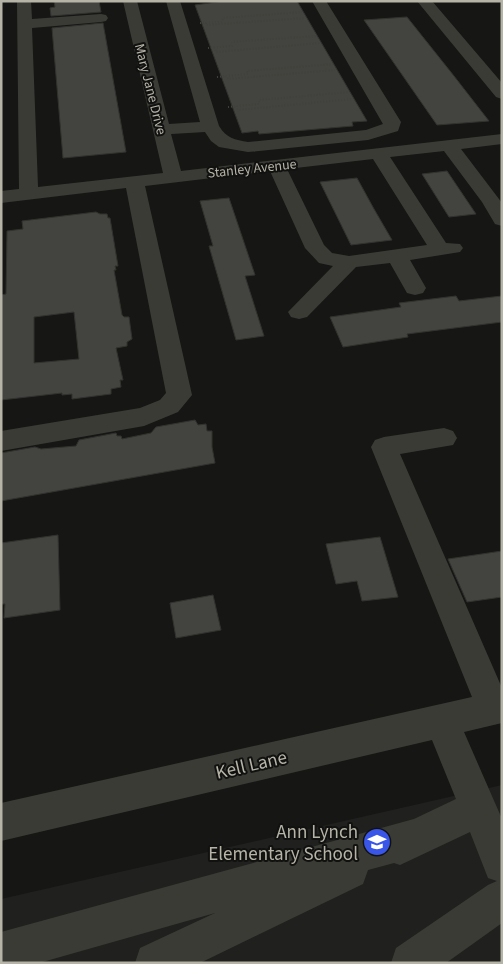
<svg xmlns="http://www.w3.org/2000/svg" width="503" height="964" viewBox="0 0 503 964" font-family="'Source Sans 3',sans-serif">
<rect width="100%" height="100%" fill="#161615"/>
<path fill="#20201e" d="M502 785V963H1V899Z"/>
<path fill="#43433f" stroke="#32322f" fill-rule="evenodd" d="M54 1H99L101 12 51 16 50 8 55 7Z
M224 1H297L367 121 352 122 353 126 259 134 258 131 242 133 195 5Z
M407 17 454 76 489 121 437 125 364 20Z
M103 23 126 152 63 158 52 28Z
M447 171 476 214 449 217 422 174Z
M357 178 374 209 392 240 351 245 320 182Z
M229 198 255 275 245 276 264 336 236 340 209 246H213L200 201Z
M96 212 100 214H107L108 218H110L118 266H115L116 270H114L122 315 124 317H129L132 339 127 342V346L116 348 123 380H120L121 387 111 389V394L72 399V394L62 395V393L1 400V295L6 294 7 231 23 229 22 221ZM74 312 79 359 34 363V317Z
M456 296 459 301 502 296V322L407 334 408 337 343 347 330 317 401 307 399 303Z
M195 420 198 425 206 424 207 431H212V447L215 463 1 501V453L35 447 41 449 76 446 79 440 116 433 117 436H121L122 439 151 433 156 427Z
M58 535 60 610 4 618 5 604H1V543Z
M380 537 398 597 362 601 357 581 336 584 326 544Z
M502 551V597L467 602 448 559Z
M213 595 221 630 176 638 170 603Z"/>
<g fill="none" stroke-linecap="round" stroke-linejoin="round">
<path stroke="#42423c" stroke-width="2" stroke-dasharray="1 2" stroke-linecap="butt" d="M197 1H216
M200 23 222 22 223 18 302 12
M205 23 206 25 305 18
M214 47 216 52 320 43
M208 48 232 46V42L317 36
M225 76 228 79 335 70
M217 77 248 74 247 71 333 64
M236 106 238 110 352 99
M228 107 259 104V100L349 92"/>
<path fill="#3b3b36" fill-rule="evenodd" d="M17 1H31L32 19 101 14 106 15 108 18 106 21 101 22 32 28 38 187 163 173 123 1H137L169 124 200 122 166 1H180L219 126C226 138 235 140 248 142L366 130 383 124 312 1H326L401 122 398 131 368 140 248 152 219 147 211 141 205 132 171 134 181 171 502 134V144L461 149 502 203V226L495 224 482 202 444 151 390 157 446 243 460 244 463 248 460 252 410 260 426 288 423 293 415 295 407 293 390 263 356 267 307 317 299 319 291 317 288 312 333 266 319 263 305 248 270 171 145 186 192 395 178 412 144 426 1 451V431L140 408 160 400 166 393 126 188 1 203V191L19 189ZM373 159 427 245 349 256 332 253 324 245 287 169Z
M417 1H432L502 83V99L496 97Z
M444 428 453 431 457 438 453 445 400 454 502 688V723L464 732 502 819V923L446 963H391L396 948 488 885 497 881 488 878 470 832 400 865 394 863 368 870 363 884 200 963H135L140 948 215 913 39 963H1V932L414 819 456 799 432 740 1 841V803L472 697 371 447 375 440 384 437Z"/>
</g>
<defs>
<g id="school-disc" transform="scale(1.4375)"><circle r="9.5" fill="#3a56e9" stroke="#111110"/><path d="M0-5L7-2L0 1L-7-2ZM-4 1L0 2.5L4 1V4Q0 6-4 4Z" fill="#fff"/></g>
</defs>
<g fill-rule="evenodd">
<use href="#school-disc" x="377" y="842"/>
</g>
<g text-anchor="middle" stroke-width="4" stroke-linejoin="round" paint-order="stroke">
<g font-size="14" fill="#b6b4a7" stroke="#111110">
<text transform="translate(151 89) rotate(76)" y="5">Mary Jane Drive</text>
<text transform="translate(252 168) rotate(-6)" y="5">Stanley Avenue</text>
</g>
<g font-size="19" fill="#b6b4a7" stroke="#111110">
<text transform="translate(251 764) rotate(-13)" y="7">Kell Lane</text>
</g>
<g font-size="19" fill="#b6b4a7" stroke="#111110" text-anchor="end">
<text x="358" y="838">Ann Lynch<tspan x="358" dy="22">Elementary School</tspan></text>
</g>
</g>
<rect width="503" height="964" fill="none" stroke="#b6b4a7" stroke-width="5"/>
</svg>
